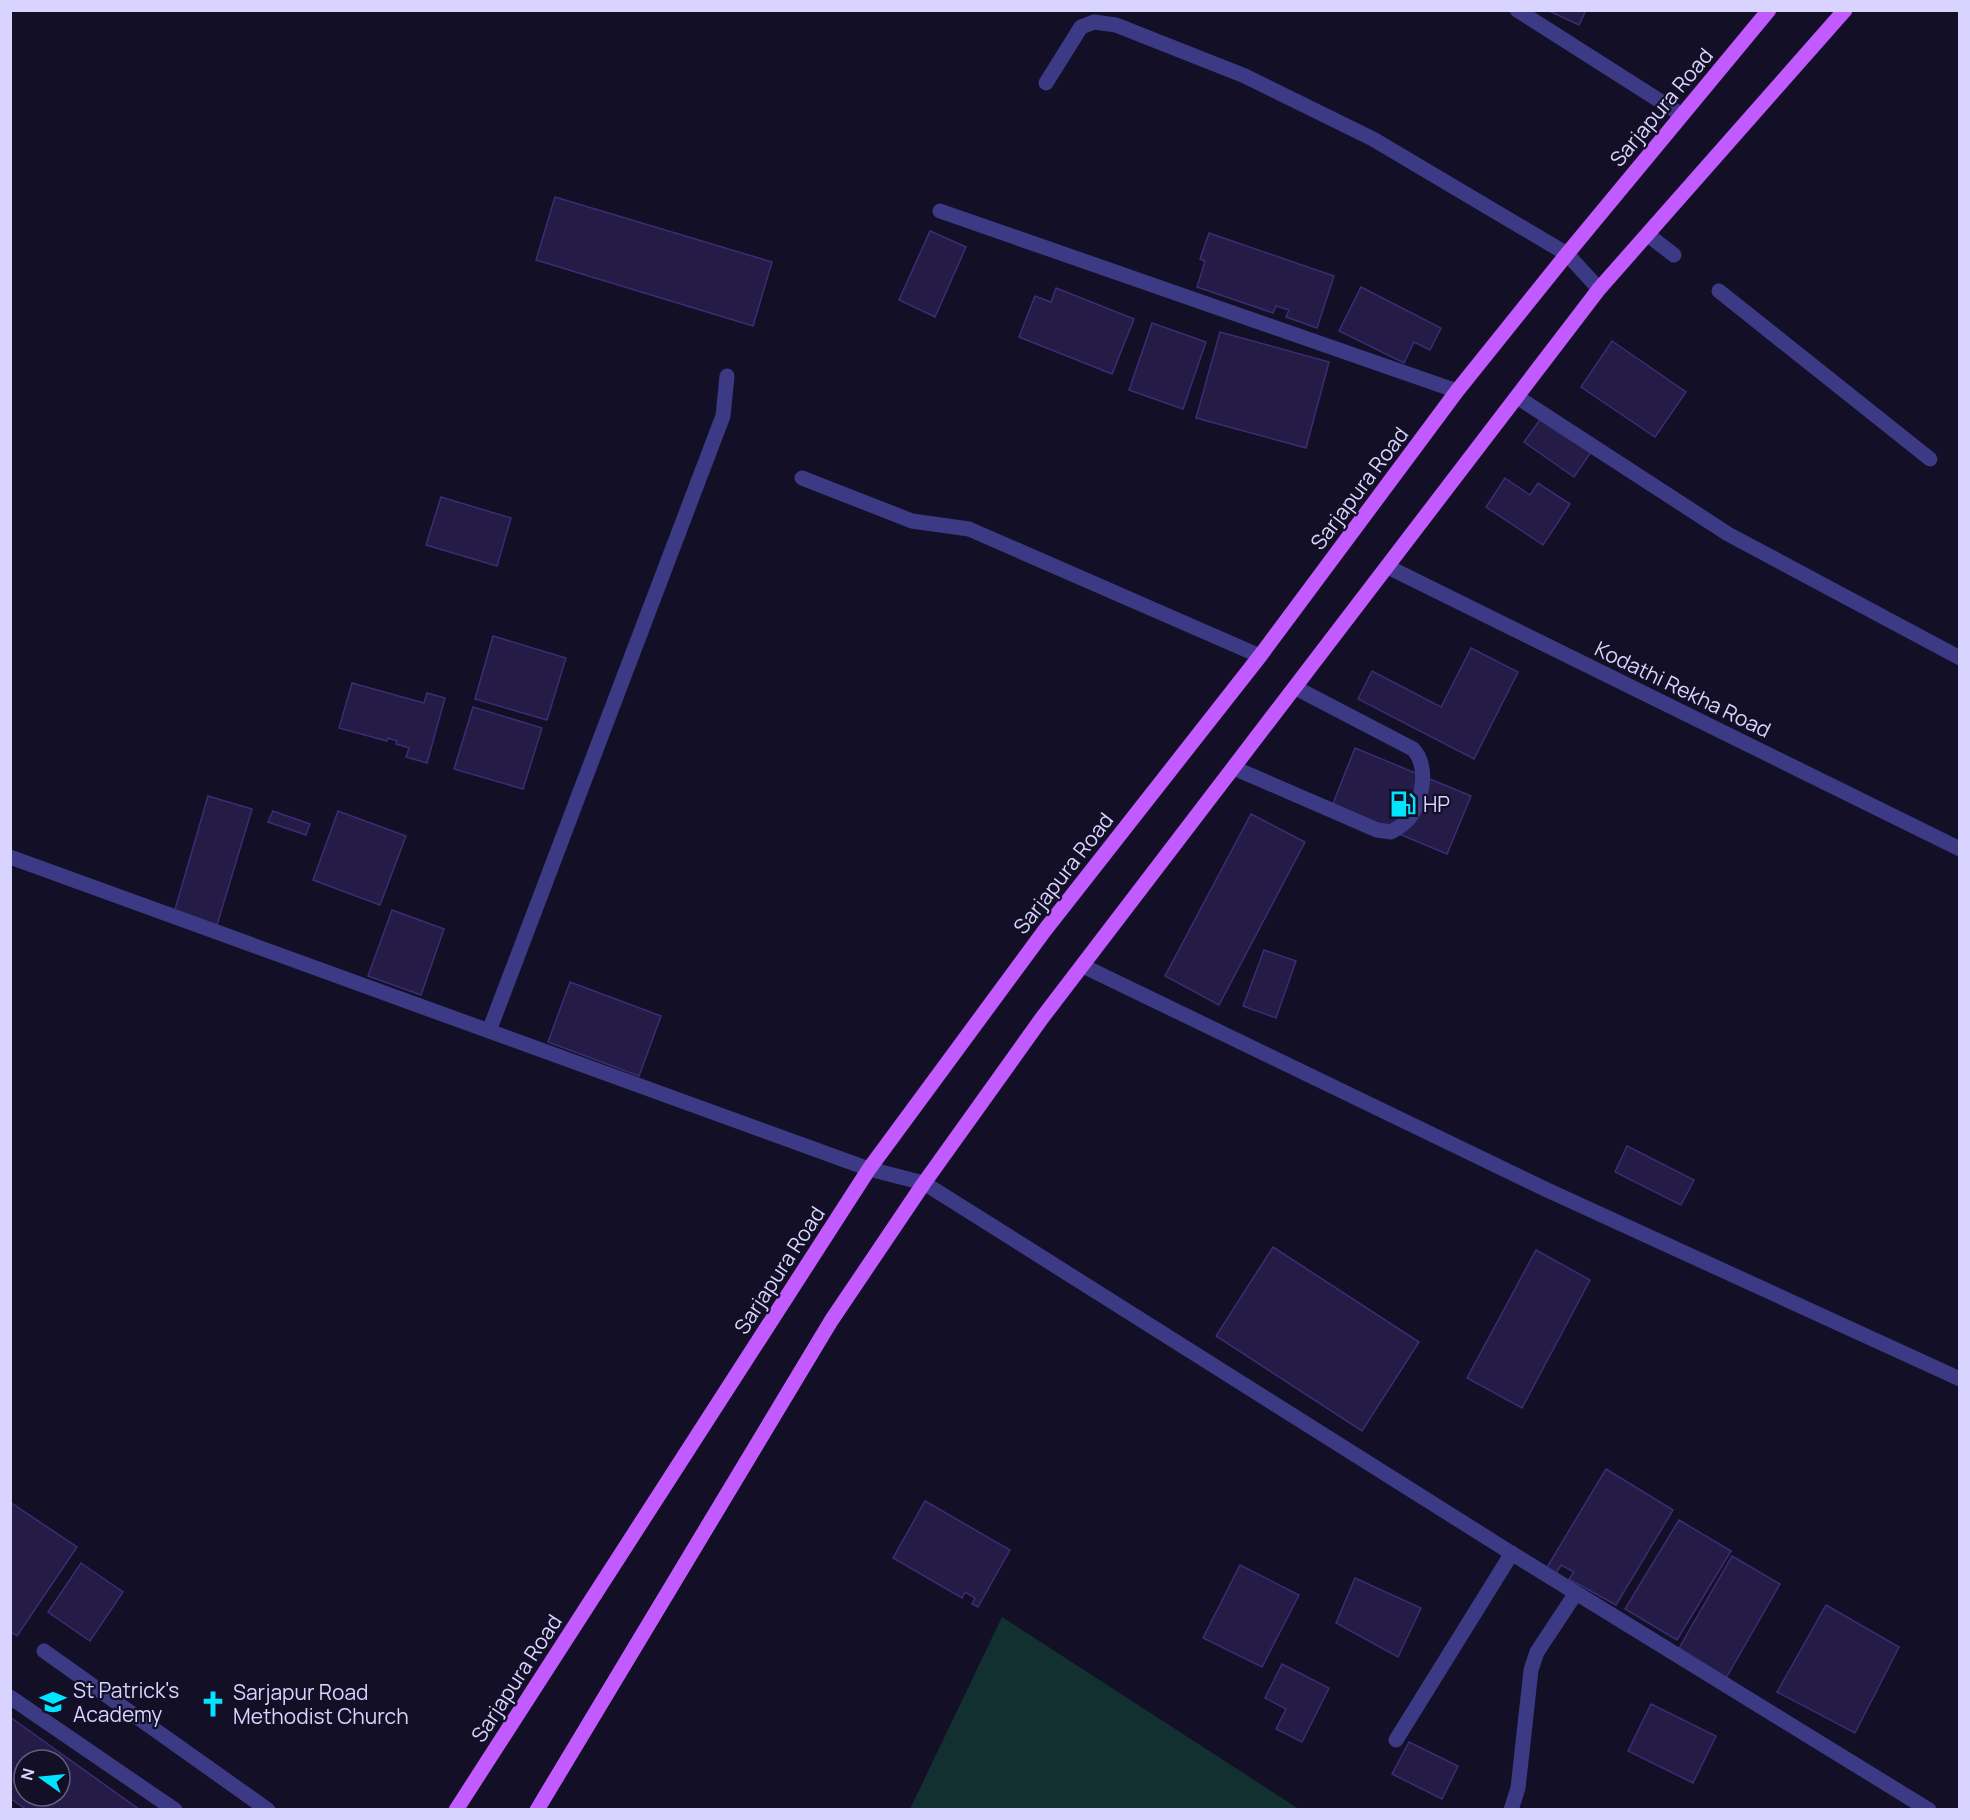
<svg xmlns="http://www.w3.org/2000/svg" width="1970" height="1820" viewBox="0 0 1970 1820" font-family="Manrope,sans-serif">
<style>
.green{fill:#12302f}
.building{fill:#241b47;stroke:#3b2d73;stroke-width:1.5;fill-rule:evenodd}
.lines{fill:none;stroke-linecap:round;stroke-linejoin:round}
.lane{stroke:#3d3a85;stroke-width:15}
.street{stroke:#3d3a85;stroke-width:15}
.primary{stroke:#c25bff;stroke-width:15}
.labels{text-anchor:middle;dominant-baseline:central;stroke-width:4.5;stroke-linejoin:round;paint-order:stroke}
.street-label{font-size:21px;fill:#d9d4ff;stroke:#130f26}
.poi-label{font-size:21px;fill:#d9d4ff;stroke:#130f26;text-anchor:start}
</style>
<rect width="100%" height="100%" fill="#130f26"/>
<path class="green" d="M1002,1617L1299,1809H910Z"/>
<g class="building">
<path d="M1547,10H1586L1579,25Z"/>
<path d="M555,197L772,262L753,326L536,260Z"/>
<path d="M930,231L966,247L935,317L899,300Z"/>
<path d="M1209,233L1334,276L1317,328L1286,317L1289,310L1276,306L1273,313L1197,287L1205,261L1200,259Z"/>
<path d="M1361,287L1441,328L1430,350L1414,342L1404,363L1339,331Z"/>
<path d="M1056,288L1134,319L1112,374L1019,337L1035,296L1051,302Z"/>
<path d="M1152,323L1206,342L1183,409L1129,390Z"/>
<path d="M1220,332L1329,362L1306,448L1196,418Z"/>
<path d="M1612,341L1686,392L1655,437L1581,387Z"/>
<path d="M1542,417L1591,452L1574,477L1524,442Z"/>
<path d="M1505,478L1530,495L1538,483L1570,504L1543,545L1486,507Z"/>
<path d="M441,497L511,518L497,566L426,545Z"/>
<path d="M493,636L566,658L547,720L475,699Z"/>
<path d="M1471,648L1518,672L1474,759L1358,699L1372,671L1441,707Z"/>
<path d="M352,683L424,703L427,693L445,698L427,763L406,757L409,748L396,744L397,741L388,738L387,741L339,728Z"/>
<path d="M473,707L542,728L523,789L454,769Z"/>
<path d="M1355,748L1471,796L1447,854L1332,806Z"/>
<path d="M208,796L252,809L217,925L174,913Z"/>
<path d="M273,811L310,824L306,835L268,822Z"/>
<path d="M338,811L406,836L380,905L313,880Z"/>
<path d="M1251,814L1305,842L1219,1005L1165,976Z"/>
<path d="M392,910L444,929L421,995L368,976Z"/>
<path d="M1264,950L1296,961L1276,1018L1243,1006Z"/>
<path d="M570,982L661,1016L639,1076L548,1042Z"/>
<path d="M1627,1146L1694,1180L1681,1205L1615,1172Z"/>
<path d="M1273,1247L1419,1342L1362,1431L1216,1336Z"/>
<path d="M1536,1250L1590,1280L1522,1408L1467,1378Z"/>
<path d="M1606,1469L1673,1510L1616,1605L1569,1579L1574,1572L1561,1565L1555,1575L1546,1569Z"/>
<path d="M925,1501L1010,1550L978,1607L972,1604L975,1598L965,1592L962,1598L893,1558Z"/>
<path d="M10,1502L77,1547L17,1636L10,1631Z"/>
<path d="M1679,1520L1731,1551L1677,1640L1625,1609Z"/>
<path d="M1732,1556L1780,1584L1726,1678L1678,1650Z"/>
<path d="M81,1563L123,1592L90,1641L48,1612Z"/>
<path d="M1240,1565L1299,1595L1262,1667L1203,1638Z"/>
<path d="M1355,1578L1421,1608L1398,1657L1336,1623Z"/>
<path d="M1826,1605L1899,1647L1855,1733L1777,1692Z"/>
<path d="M1282,1664L1329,1688L1302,1742L1276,1729L1286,1709L1265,1698Z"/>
<path d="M1651,1704L1716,1736L1693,1783L1628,1751Z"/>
<path d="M10,1717L140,1810H27L10,1798ZM24,1760H60V1796H24Z"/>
<path d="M1409,1742L1458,1766L1442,1799L1392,1774Z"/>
</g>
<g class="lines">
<g class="lane">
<path d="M1517,10L1682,115"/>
<path d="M1046,83L1081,27L1094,22L1116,25L1245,76L1373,139L1567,254L1599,289"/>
<path d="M1648,235L1674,255"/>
<path d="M1719,291L1930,459"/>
<path d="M802,478L912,521L969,529L1260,656"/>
<path d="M1234,768L1377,830L1391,832C1398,828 1406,823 1410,817C1423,799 1429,766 1413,749L1296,688"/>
<path d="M10,857L869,1169"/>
<path d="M489,1031L723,416L727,376"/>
<path d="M44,1651L268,1810"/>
<path d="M10,1697L175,1810"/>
</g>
<g class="street">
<path d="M940,211L1457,391"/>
<path d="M1517,397L1728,534L1960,658"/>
<path d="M1388,567L1960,849"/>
<path d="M1083,966L1545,1189L1960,1379"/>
<path d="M869,1169L924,1183L1508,1551L1929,1810"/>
<path d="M1396,1740L1512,1553"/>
<path d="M1511,1810L1518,1788L1531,1670L1537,1652L1576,1593"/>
</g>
<g class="primary">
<path d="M456,1810L869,1169L1045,930L1260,656L1457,391L1567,254L1769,10"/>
<path d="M537,1810L831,1321L924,1183L1042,1018L1599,289L1845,10"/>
</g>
</g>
<defs>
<g id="fuel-bare" transform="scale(2.07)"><path d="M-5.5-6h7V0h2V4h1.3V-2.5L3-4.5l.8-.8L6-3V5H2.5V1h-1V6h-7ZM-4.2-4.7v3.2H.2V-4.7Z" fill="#00e5ff" stroke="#130f26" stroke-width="2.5" paint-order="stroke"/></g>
<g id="school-bare" transform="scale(2.07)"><path d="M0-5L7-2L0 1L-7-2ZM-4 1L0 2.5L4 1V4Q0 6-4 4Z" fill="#00e5ff" stroke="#130f26" stroke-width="2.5" paint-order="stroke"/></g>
<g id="church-bare" transform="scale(2.07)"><path d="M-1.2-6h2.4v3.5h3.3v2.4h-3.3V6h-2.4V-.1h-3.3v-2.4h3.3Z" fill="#00e5ff" stroke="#130f26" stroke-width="2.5" paint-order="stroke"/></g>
</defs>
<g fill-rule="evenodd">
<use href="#fuel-bare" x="1403" y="804"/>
<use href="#school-bare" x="53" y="1702"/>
<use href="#church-bare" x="213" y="1704"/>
</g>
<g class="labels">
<g class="street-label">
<text transform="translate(1661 107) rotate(-50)">Sarjapura Road</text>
<text transform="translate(1359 488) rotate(-53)">Sarjapura Road</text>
<text transform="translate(1683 689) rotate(26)">Kodathi Rekha Road</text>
<text transform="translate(1063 873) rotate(-52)">Sarjapura Road</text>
<text transform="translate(779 1270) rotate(-57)">Sarjapura Road</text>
<text transform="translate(516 1678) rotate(-57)">Sarjapura Road</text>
</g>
<g class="poi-label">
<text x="1423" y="804">HP</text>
<text x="73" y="1690">St Patrick's<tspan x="73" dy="24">Academy</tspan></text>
<text x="233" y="1692">Sarjapur Road<tspan x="233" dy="24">Methodist Church</tspan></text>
</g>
</g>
<rect width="1970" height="1820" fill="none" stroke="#d9d4ff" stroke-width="24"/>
<g transform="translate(42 1778) rotate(285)"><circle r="28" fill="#130f26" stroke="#625e7d" stroke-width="1.5"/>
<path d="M0-4.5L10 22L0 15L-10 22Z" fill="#00e5ff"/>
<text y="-9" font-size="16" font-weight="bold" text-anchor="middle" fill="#d9d4ff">N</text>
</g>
</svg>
